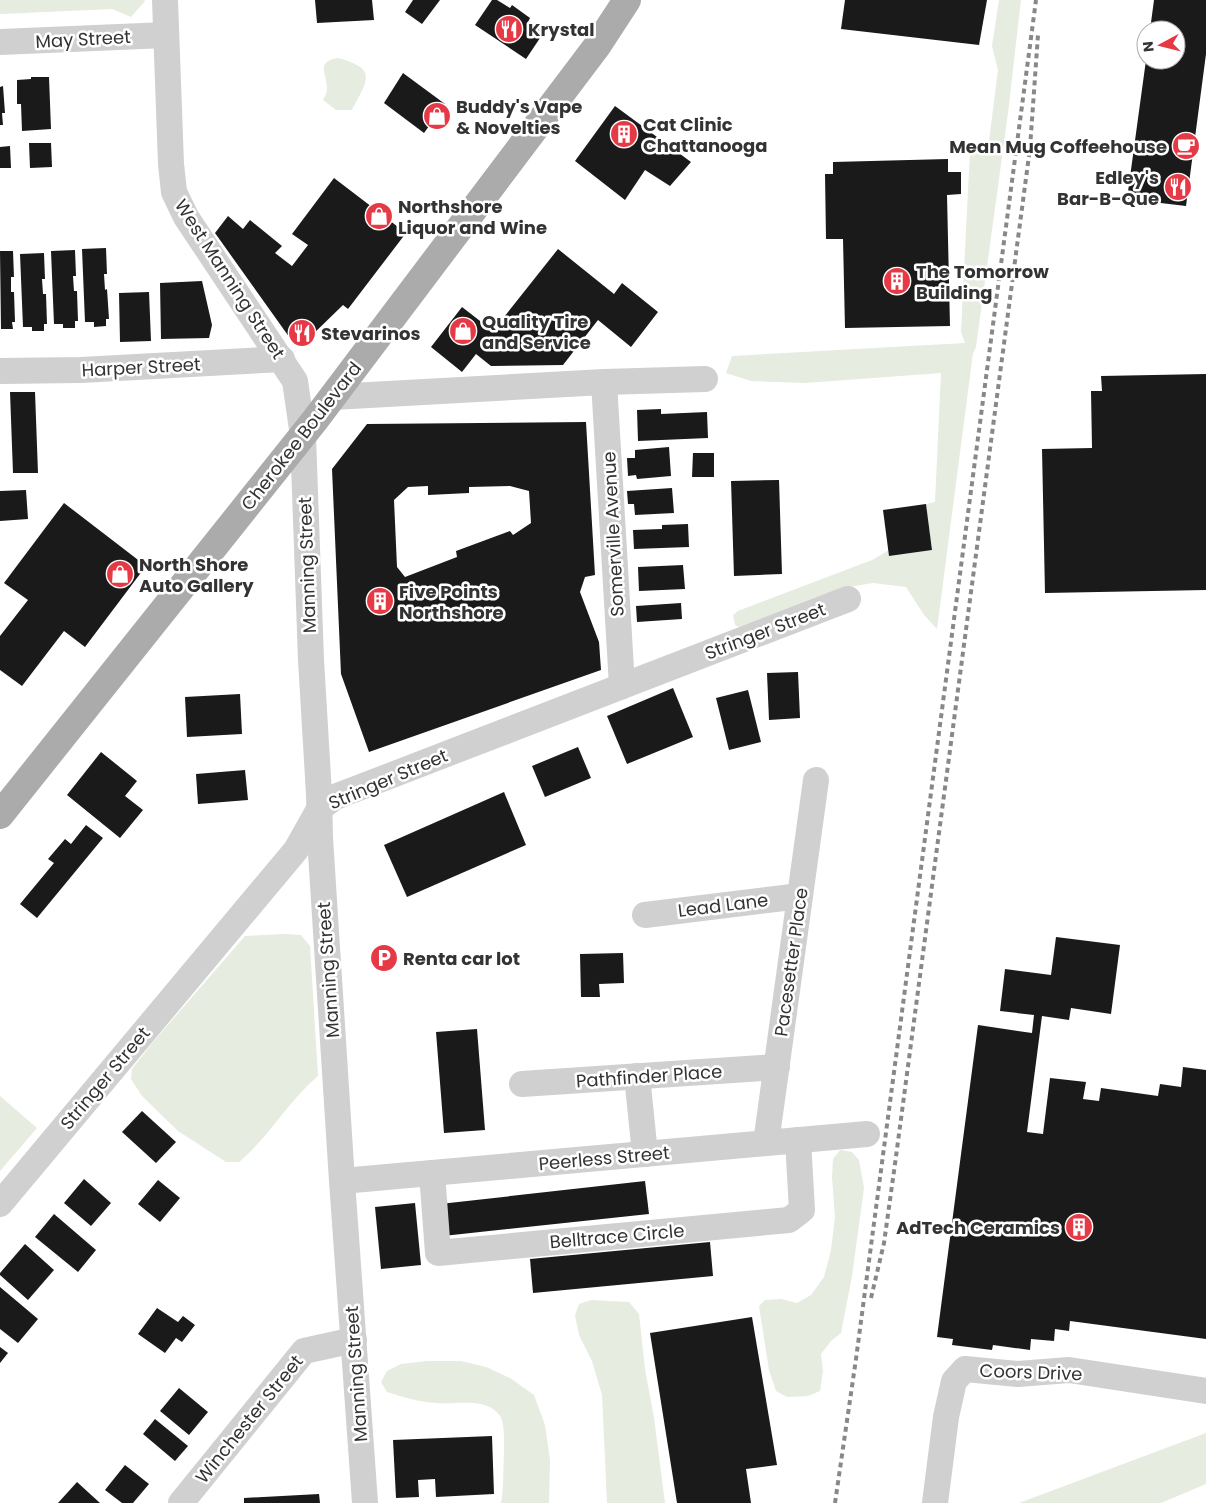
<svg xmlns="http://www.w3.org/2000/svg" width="1206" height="1503" viewBox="0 0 1206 1503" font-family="Poppins,sans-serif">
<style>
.green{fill:#e6ecdf}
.building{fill:#1a1a1a;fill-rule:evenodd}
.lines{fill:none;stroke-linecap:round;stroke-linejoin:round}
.minor{stroke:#d0d0d0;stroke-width:26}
.major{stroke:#ababab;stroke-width:28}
.rail{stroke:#888;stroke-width:4;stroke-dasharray:5 4;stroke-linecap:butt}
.labels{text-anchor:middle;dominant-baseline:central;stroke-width:5;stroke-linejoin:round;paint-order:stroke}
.poi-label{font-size:18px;font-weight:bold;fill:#333;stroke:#fff;text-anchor:start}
.street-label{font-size:18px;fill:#333;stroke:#fff}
</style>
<rect width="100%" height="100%" fill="#fff"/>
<g class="green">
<path d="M0,0H144L145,1L131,17L112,9L0,14Z"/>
<path d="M999,0H1021L1008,113L976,347L973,353L937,629L924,615L906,587L873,583L843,588L747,625L739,627L735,625L733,615L738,611L872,560L889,550L890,556L932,550L926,504L935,502L941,373L805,383L751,381L726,373L732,356L965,343L961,332L970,150L988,149L998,70L992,46Z"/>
<path d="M338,58C379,69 367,81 352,110H336L323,100C325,96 327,93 327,88C327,73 315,62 338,58Z"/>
<path d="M286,934L301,935L310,946L318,1076C288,1101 269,1137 239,1162H226L178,1131L142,1096L131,1079L132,1069L153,1042L245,936Z"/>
<path d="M0,1096L37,1128L0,1171Z"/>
<path d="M840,1150L852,1152L859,1160L864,1188L852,1276L841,1333L831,1341L821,1354L823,1371L820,1391L808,1396L787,1397L776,1391L769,1370L759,1306L765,1300L781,1299L797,1303L811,1295L824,1277L831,1250L835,1217L832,1177L833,1159Z"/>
<path d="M591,1300L629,1302L639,1314L645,1369L654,1418L665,1503H607L602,1395L592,1361L579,1335L575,1315L579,1304Z"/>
<path d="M427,1361H461L486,1367L510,1378L534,1395L545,1425L550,1460L549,1503H501C504,1487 503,1470 504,1453C504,1444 505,1423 500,1416C487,1396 456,1405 436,1403C419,1402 403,1397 387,1392L381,1382L387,1371L401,1364Z"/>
<path d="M1206,1433V1484L1161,1503H1019Z"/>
</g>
<g class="building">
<path d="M315,0H372L374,20L317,23Z"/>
<path d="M413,0H440L422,24L405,12Z"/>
<path d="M492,0H497L510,8L512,5L530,18L528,22L544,32L526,59L475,25Z"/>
<path d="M845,0H987L979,45L841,29Z"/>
<path d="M1154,0H1206V54L1186,206L1127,199L1146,60H1176V30H1150Z"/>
<path d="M403,73L445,104L424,133L384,103Z"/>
<path d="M31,77H49L51,129L22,131L21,104H17V80L31,79Z"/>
<path d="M3,86L5,113H2L3,125H0V87Z"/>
<path d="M615,106L691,162L670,186L645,170L625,200L575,161Z"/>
<path d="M29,143H51L52,167L30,168Z"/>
<path d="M10,146L11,168H0V147Z"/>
<path d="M948,159V172H961V194L947,195L950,326L845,328L843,239H826L825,174H833V162Z"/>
<path d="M334,178L406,233L348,309L343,305L308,339L292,341L215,233L228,216L243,229L250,220L282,246L275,253L292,266L308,245L292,234Z"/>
<path d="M106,248L107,274H104L105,290L107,289L109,319H106V326L94,327V322H85L82,249Z"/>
<path d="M558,249L614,294L622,283L658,312L631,347L598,320L563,365L491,366L476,354L462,372L431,347L462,307L493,331Z"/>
<path d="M75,250L76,276H73L74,291H77L78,321H75V328H63V324H54L51,251Z"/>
<path d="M0,251H13L14,277H11V292H14L15,322H12L13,329H1Z"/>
<path d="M44,253L45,279H42L43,294H46L47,324H44V331H32V327H23L20,254Z"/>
<path d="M202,281L212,325L209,338L161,339L160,283Z"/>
<path d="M149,292L151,341L120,342L119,293Z"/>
<path d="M1206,374V590L1045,593L1042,449L1092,448L1091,391H1102L1101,376Z"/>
<path d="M10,392H35L38,473H13Z"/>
<path d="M661,409V414L707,412L708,438L638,441L637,410Z"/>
<path d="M586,422L595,575L585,577L580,592L599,642L601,670L369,752L341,674L332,469L367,424ZM428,486V495L469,493V487L510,486L529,491L531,523L513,535L510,531L456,551L457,557L405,577L397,567L394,500L408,487Z"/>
<path d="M669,447L671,476L637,479L636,475L628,476L627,458H635V450Z"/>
<path d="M693,453H714V477H692Z"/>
<path d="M779,480L782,574L734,576L731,481Z"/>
<path d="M672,488L674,513L635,515L634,504H628L627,491Z"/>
<path d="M26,490L28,519L0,521V491Z"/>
<path d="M64,503L146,566L85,647L64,631L22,686L0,670V636L28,600L4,583Z"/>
<path d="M926,504L932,550L889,556L883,510Z"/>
<path d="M688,524L689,547L634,549L633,530L662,529V525Z"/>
<path d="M683,565L685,589L639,591L638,567Z"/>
<path d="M681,603L682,619L637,622L636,606Z"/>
<path d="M798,672L800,718L769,720L767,673Z"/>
<path d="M673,688L693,737L627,764L607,716Z"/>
<path d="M748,690L761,742L729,750L716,698Z"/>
<path d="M240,694L242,734L187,737L185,697Z"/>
<path d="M578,747L591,778L545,797L532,766Z"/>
<path d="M101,752L137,781L125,796L143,810L120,838L67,795Z"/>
<path d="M245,770L248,800L198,804L196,774Z"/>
<path d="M504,792L526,845L407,897L384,845Z"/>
<path d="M86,825L103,838L37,918L20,904L54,863L48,859L65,839L71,844Z"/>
<path d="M1056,937L1120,945L1111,1014L1071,1008L1069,1020L1042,1016L1027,1132L1043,1134L1050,1078L1086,1082L1083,1099L1099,1101L1101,1088L1158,1096L1160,1084L1181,1087L1183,1067L1206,1070V1339L1070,1321L1069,1331L1055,1329L1054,1341L1031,1339L1030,1350L993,1345L992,1350L952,1345L953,1339L937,1337L978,1025L1032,1033L1034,1015L1000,1011L1005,969L1051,975Z"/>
<path d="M623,953L624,983L599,984L600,997H581L580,954Z"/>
<path d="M477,1029L485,1130L444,1133L436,1032Z"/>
<path d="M142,1111L176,1142L156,1163L122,1132Z"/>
<path d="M84,1179L111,1203L91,1226L64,1203Z"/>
<path d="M158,1180L180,1198L160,1222L138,1204Z"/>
<path d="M645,1181L649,1214L443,1236L440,1204Z"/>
<path d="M415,1203L421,1265L381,1269L375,1207Z"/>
<path d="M54,1214L96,1250L78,1272L35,1237Z"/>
<path d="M710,1242L713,1276L533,1293L530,1259Z"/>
<path d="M25,1244L54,1270L28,1300L0,1275V1273Z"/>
<path d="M0,1287L38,1319L18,1343L0,1329Z"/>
<path d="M157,1308L178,1322L183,1316L195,1325L182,1342L176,1338L165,1353L138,1334Z"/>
<path d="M752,1317L777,1465L746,1469L751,1503H677L650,1333Z"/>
<path d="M0,1347L8,1353L0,1363Z"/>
<path d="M179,1388L208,1412L189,1435L160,1411Z"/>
<path d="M155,1419L188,1446L175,1461L143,1434Z"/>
<path d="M492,1436L494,1494L436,1497L435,1479L418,1480L419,1497L396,1498L393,1440Z"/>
<path d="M125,1465L149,1484L133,1503H122L105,1490Z"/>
<path d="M77,1482L100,1503H58Z"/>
<path d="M319,1494L320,1503H244V1498Z"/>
</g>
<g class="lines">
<g class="minor">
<path d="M165,0L171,164L174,192L186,217L295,381L303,436L311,660L319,794L320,838L342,1181L365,1503"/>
<path d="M0,42L166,35"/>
<path d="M0,371L81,370L282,359"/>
<path d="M604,382L622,686"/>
<path d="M333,397L604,382L705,379"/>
<path d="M645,915L800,896"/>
<path d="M637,1076L645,1154"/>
<path d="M522,1084L777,1067"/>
<path d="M766,1143L816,780"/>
<path d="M432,1173L438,1253L789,1220L802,1210L798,1140"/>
<path d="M342,1181L867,1134"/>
<path d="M0,1204L296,850L319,809L335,797L848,599"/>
<path d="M181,1503L304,1351L354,1340"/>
<path d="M935,1503L946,1417L954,1381L965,1369L1018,1374L1069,1370L1206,1391"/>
</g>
<path class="major" d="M0,815L315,420L597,46L627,0"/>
<g class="rail">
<path d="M871,1298L884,1243L895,1164L1030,148L1038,35"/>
<path d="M835,1503L856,1359L1036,0"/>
</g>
</g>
<defs>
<g id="restaurant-disc" transform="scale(1.4375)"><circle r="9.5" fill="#e63946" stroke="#fff"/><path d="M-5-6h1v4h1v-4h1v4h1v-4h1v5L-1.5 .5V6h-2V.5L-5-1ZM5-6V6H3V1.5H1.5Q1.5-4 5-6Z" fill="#fff"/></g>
<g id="shop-disc" transform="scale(1.4375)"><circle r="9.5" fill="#e63946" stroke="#fff"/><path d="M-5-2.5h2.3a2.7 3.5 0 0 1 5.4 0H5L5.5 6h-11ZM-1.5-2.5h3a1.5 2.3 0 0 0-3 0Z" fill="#fff"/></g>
<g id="building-disc" transform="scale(1.4375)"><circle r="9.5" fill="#e63946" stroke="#fff"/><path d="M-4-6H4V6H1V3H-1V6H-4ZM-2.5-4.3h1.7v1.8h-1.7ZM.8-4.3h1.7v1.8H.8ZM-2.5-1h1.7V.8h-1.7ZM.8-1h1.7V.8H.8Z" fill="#fff"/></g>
<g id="cafe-disc" transform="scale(1.4375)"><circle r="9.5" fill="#e63946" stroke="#fff"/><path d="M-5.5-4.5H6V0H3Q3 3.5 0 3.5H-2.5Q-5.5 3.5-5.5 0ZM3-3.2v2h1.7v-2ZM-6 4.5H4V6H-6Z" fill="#fff"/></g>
<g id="parking-disc" transform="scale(1.4375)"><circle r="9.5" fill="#e63946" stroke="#fff"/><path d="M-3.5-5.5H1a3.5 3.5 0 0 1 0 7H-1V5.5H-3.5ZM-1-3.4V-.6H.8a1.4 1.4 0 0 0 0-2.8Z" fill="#fff"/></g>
</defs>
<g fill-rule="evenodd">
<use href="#restaurant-disc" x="509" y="29"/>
<use href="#shop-disc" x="437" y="116"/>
<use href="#building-disc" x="624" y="134"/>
<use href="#cafe-disc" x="1186" y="146"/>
<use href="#restaurant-disc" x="1178" y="187"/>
<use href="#shop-disc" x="379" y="216"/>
<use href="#building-disc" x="897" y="281"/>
<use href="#shop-disc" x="463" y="331"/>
<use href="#restaurant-disc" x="302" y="333"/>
<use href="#shop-disc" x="120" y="574"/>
<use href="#building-disc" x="380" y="601"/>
<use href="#parking-disc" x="384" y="958"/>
<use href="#building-disc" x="1079" y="1227"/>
</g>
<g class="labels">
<g class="poi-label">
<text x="528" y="29">Krystal</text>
<text x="456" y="106">Buddy's Vape<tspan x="456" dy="21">&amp; Novelties</tspan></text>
<text x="643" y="124">Cat Clinic<tspan x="643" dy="21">Chattanooga</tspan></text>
<text x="1167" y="146" text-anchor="end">Mean Mug Coffeehouse</text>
<text x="1159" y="177" text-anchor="end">Edley's<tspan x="1159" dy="21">Bar-B-Que</tspan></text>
<text x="398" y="206">Northshore<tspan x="398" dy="21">Liquor and Wine</tspan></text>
<text x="916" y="271">The Tomorrow<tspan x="916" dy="21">Building</tspan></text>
<text x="482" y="321">Quality Tire<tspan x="482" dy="21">and Service</tspan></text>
<text x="321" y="333">Stevarinos</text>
<text x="139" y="564">North Shore<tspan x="139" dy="21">Auto Gallery</tspan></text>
<text x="399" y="591">Five Points<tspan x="399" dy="21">Northshore</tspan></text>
<text x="403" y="958">Renta car lot</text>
<text x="1060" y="1227" text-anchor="end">AdTech Ceramics</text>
</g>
<g class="street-label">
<text transform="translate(83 39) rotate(-3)">May Street</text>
<text transform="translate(230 279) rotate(57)">West Manning Street</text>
<text transform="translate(141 367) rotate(-3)">Harper Street</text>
<text transform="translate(301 436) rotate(-52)">Cherokee Boulevard</text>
<text transform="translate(613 534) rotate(-93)">Somerville Avenue</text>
<text transform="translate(307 565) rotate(-92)">Manning Street</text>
<text transform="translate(765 631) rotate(-21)">Stringer Street</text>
<text transform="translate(388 779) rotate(-23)">Stringer Street</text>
<text transform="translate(723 905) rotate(-7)">Lead Lane</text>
<text transform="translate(791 962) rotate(-82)">Pacesetter Place</text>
<text transform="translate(328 970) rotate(-94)">Manning Street</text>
<text transform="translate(649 1076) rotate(-4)">Pathfinder Place</text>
<text transform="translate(105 1078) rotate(-50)">Stringer Street</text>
<text transform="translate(604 1158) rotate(-5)">Peerless Street</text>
<text transform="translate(617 1236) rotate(-5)">Belltrace Circle</text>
<text transform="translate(1031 1372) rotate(2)">Coors Drive</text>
<text transform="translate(356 1374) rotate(-94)">Manning Street</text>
<text transform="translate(249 1419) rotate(-51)">Winchester Street</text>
</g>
</g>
<g transform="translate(1161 45) rotate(263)"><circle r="24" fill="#ffffff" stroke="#adadad"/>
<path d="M0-4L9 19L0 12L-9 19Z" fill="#e63946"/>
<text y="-8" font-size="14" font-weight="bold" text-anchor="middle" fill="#333333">N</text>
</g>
</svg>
